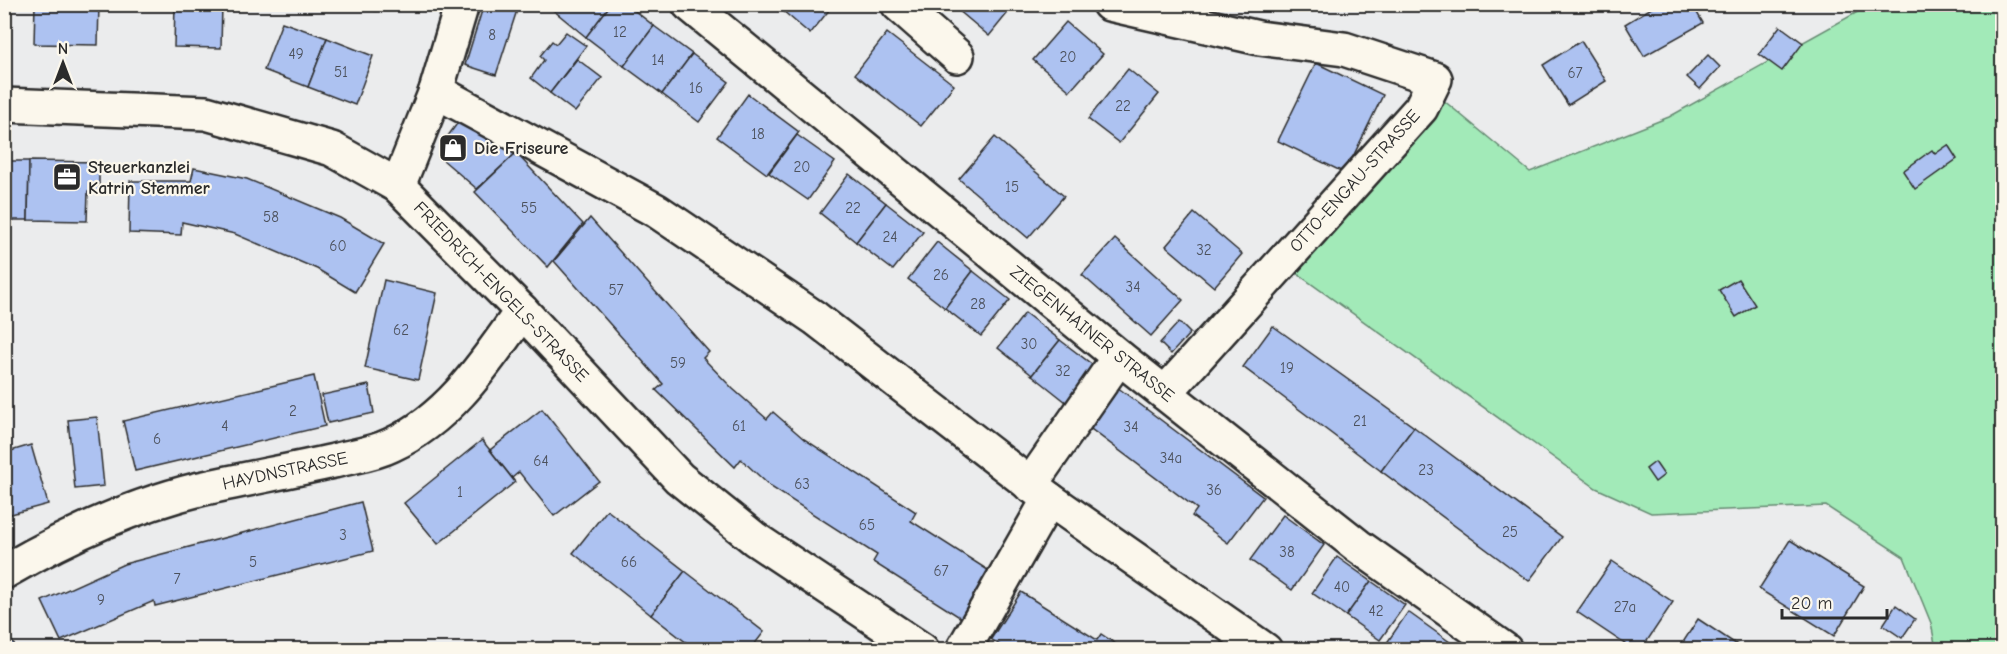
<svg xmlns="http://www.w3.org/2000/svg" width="2007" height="654" viewBox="0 0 2007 654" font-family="'Comic Neue',sans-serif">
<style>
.green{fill:#a2eab8;stroke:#668a72;stroke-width:1.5}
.building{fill:#adc2f1;stroke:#2b2b2b;stroke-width:1.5}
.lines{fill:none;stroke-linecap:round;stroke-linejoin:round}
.minor-casing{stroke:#2b2b2b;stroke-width:38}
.minor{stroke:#fbf7ec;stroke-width:33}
.labels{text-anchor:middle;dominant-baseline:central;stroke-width:4.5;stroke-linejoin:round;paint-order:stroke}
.number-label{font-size:15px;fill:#4c515c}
.poi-label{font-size:18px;font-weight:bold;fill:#2b2b2b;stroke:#fbf7ec;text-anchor:start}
.street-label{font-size:18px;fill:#2b2b2b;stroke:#fbf7ec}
</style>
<rect width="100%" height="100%" fill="#ebeced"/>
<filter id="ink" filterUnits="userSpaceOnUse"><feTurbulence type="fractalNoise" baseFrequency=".0167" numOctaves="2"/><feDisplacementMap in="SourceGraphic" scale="12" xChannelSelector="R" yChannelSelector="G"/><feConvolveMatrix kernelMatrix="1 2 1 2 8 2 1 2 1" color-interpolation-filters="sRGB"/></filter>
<g filter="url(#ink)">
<path class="green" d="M1870,5H2002V649H1936L1931,623L1904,557L1826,506L1651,513L1596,488L1295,272L1443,100L1530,172L1669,117Z"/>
<g class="building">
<path d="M35,4H99L98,45L34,44Z"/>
<path d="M175,4H222L221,48L174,47Z"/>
<path d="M354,4H378L376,11Z"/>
<path d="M484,4H519L496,75L465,65Z"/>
<path d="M555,4H611L586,37L553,10Z"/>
<path d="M611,4H626L654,26L624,66L586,37Z"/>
<path d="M775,4H834L810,34Z"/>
<path d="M951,4H1015L989,36Z"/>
<path d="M1455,4H1489L1488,11Z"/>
<path d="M1658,4H1692L1703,23L1644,56L1625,24Z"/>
<path d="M282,22L327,38L308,87L264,70Z"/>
<path d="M1066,22L1103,54L1070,91L1033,60Z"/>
<path d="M654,26L692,54L662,94L624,66Z"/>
<path d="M1780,26L1803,43L1782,71L1759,54Z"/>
<path d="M566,32L586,46L550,93L531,78L544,60L540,56L552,41L556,44Z"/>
<path d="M887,33L954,85L921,126L855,74Z"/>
<path d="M327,38L373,56L355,105L308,87Z"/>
<path d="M1581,41L1606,81L1568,105L1543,65Z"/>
<path d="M692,54L729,82L699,122L662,94Z"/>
<path d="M1708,55L1720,67L1700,89L1687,77Z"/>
<path d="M577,59L602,78L575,112L550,93Z"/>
<path d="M1316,63L1383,95L1345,173L1278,141Z"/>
<path d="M1128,69L1159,94L1119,143L1088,119Z"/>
<path d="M748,94L799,132L767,174L717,137Z"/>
<path d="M459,121L516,153L477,189L443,160L442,144Z"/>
<path d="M797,135L835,162L808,200L769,173Z"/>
<path d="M995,137L1064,196L1028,238L959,179Z"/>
<path d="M1948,145L1957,159L1915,189L1903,171L1932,150L1935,154Z"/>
<path d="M516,153L583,224L548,267L475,192Z"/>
<path d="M4,161H29L28,220H4Z"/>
<path d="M29,161L99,162V192L88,191L87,221L28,220Z"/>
<path d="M194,168L247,179L340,218L384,244L355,292L317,269L235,234L182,222L181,235L129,233L130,181H191Z"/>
<path d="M849,174L886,203L856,242L820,213Z"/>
<path d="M886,203L923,232L893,270L856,242Z"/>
<path d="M1194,213L1242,254L1214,287L1166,246Z"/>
<path d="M590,218L709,352L703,358L733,389L767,419L773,412L804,439L916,512L911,521L991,572L961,618L873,562L877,555L771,487L741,459L735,467L656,390L663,384L554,261Z"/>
<path d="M1115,239L1183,300L1151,336L1082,275Z"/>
<path d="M937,242L973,271L945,308L908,279Z"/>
<path d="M973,271L1010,300L981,336L945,308Z"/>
<path d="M1738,279L1755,305L1736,317L1719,290Z"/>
<path d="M384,280L437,293L418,380L365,368Z"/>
<path d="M1025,313L1060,340L1032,375L998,348Z"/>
<path d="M1179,322L1190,333L1171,354L1160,343Z"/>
<path d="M1273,326L1414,427L1381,471L1243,367Z"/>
<path d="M1060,340L1094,366L1066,402L1032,375Z"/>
<path d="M314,376L325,426L135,471L123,421Z"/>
<path d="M1113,384L1263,497L1228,543L1192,516L1197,509L1083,423Z"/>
<path d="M369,385L374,413L328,423L322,395Z"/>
<path d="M542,409L599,481L554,516L519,472L512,478L490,450Z"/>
<path d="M97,417L104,486L75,489L68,420Z"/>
<path d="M1414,427L1562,537L1529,581L1381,471Z"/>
<path d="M482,440L515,482L438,544L404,503Z"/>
<path d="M31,445L48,504L4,516V453Z"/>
<path d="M1655,462L1664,475L1655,482L1646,469Z"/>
<path d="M361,502L373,551L155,606L154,601L61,641L42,601L124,564Z"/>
<path d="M607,510L685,571L651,615L573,553Z"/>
<path d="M1283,515L1324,545L1292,590L1250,560Z"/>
<path d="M1790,540L1864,586L1834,636L1759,589Z"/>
<path d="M1337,557L1371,581L1346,616L1312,593Z"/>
<path d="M1612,561L1673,602L1641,650H1634L1577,612Z"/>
<path d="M685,571L764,632L750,650H696L651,615Z"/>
<path d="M1371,581L1405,605L1380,640L1346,616Z"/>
<path d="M1021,592L1097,640L1101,634L1125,650H1007L991,639Z"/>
<path d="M1896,605L1915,619L1902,638L1883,625Z"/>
<path d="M1408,612L1461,650H1394L1386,644Z"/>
<path d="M1698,619L1745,650H1678Z"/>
<path d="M12,641L17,650H4V646Z"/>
</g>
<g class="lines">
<g class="minor-casing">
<g id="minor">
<path d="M689,4L1119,357L1358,546L1505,650"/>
<path d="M898,4L957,56"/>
<path d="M1109,4L1259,38L1344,49L1435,79L1421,108L1165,393"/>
<path d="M436,91L657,211L731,261L815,318L1049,499L1265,650"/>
<path d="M4,105L206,113L332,149L398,186L522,311L679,478L755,539L922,650"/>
<path d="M398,186L436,91L462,4"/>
<path d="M1030,485L1119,357"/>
<path d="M4,572C66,536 130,506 200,489C245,479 289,471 334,461C352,456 373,454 391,445C450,418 486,362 522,311"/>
<path d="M963,650L1049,499"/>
</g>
</g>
<use href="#minor" class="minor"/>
</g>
</g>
<defs>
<g id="shop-square" transform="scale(1.5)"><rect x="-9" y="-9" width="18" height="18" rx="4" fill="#2b2b2b" stroke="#fbf7ec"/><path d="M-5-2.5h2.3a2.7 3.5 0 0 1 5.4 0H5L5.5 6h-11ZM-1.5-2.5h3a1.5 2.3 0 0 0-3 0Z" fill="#fff"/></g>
<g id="office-square" transform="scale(1.5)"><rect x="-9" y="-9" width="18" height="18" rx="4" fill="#2b2b2b" stroke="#fbf7ec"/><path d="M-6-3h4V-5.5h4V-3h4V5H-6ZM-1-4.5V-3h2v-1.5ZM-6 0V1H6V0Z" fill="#fff"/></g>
</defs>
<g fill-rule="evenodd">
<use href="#shop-square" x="453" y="148"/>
<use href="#office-square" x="67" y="177"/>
</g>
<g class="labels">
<g class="number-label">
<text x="620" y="32">12</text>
<text x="492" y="35">8</text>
<text x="296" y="54">49</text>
<text x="1068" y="57">20</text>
<text x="658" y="60">14</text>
<text x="341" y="72">51</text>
<text x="1575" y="73">67</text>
<text x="696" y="88">16</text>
<text x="1123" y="106">22</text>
<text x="758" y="134">18</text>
<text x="802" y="167">20</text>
<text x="1012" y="187">15</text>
<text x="529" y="208">55</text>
<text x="853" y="208">22</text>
<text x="271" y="217">58</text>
<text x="890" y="237">24</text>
<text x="338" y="246">60</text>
<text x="1204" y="250">32</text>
<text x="941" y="275">26</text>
<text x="1133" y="287">34</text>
<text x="616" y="290">57</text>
<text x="978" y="304">28</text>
<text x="401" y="330">62</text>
<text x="1029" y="344">30</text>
<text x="678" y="363">59</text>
<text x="1287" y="368">19</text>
<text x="1063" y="371">32</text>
<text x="293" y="411">2</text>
<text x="1360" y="421">21</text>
<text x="225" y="426">4</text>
<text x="739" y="426">61</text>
<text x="1131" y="427">34</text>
<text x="157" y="439">6</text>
<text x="1171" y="458">34a</text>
<text x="541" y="461">64</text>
<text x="1426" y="470">23</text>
<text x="802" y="484">63</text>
<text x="1214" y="490">36</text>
<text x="460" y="492">1</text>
<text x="867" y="525">65</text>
<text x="1510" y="532">25</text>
<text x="343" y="535">3</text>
<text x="1287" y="552">38</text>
<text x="253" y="562">5</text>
<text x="629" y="562">66</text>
<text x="941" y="571">67</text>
<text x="177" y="579">7</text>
<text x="1342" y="587">40</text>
<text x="101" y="600">9</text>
<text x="1625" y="607">27a</text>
<text x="1376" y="611">42</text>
</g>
<g class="poi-label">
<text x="474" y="148">Die Friseure</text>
<text x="88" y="167">Steuerkanzlei<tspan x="88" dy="21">Katrin Stemmer</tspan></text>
</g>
<g class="street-label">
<text transform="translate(1355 181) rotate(-48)">OTTO-ENGAU-STRASSE</text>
<text transform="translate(501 292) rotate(46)">FRIEDRICH-ENGELS-STRASSE</text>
<text transform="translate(1092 334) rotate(39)">ZIEGENHAINER STRASSE</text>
<text transform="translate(285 471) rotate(-12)">HAYDNSTRASSE</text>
</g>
</g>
<rect width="2007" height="654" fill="none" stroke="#fbf7ec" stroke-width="24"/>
<rect x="12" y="12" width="1983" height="630" fill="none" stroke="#2b2b2b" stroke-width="2" filter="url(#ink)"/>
<g transform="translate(63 63)" stroke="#fbf7ec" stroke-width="4.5" paint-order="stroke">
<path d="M0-4.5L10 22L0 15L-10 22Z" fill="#2b2b2b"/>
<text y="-9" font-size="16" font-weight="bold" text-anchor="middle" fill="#2b2b2b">N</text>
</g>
<path d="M1782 609v9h105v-9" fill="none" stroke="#2b2b2b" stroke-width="3"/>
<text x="1791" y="609" font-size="18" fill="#2b2b2b" stroke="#fbf7ec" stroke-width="4.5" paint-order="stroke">20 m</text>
</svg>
